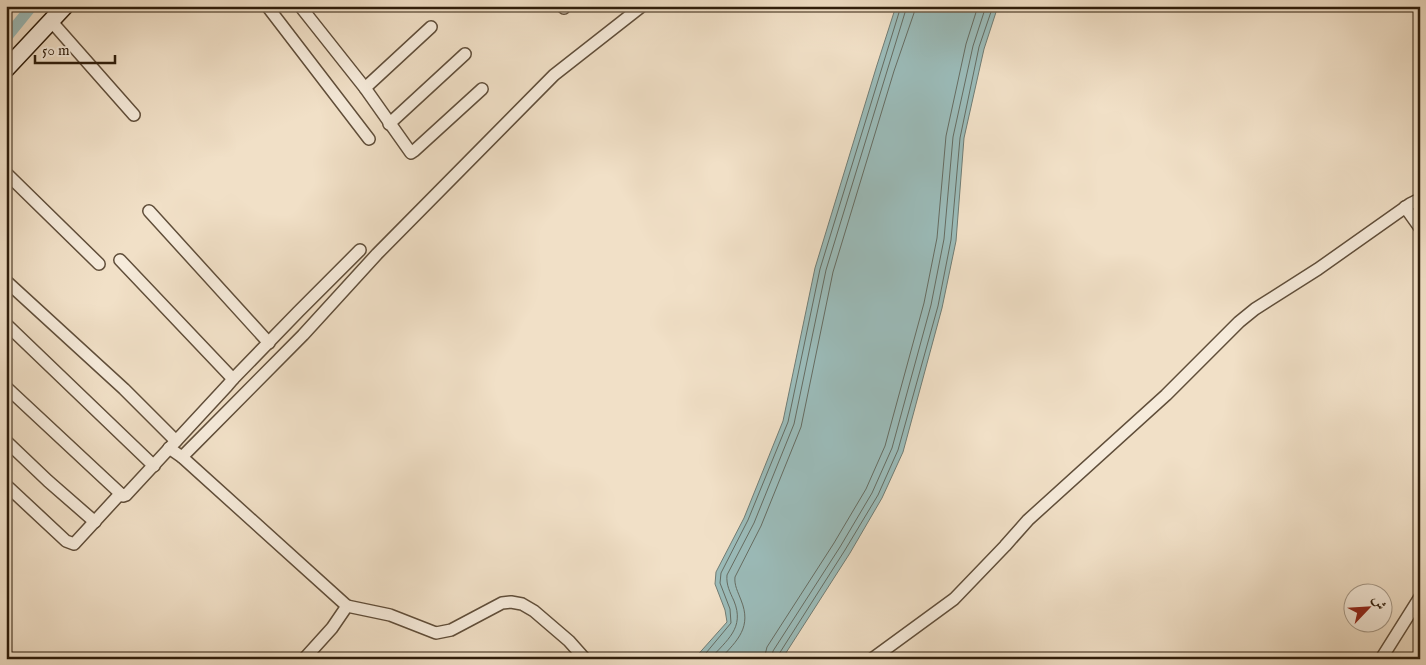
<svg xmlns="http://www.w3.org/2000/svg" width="1426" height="665" viewBox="0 0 1426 665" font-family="'IM FELL English',Amiri,serif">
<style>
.water{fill:#9bbcba;stroke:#707c74}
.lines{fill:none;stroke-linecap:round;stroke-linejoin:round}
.shore{stroke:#656c62;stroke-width:1}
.canal{stroke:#9bbcba;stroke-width:11}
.street-casing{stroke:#604e3a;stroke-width:14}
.secondary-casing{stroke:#2f1d0b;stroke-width:19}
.street{stroke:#f6ebdb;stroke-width:11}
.secondary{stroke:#f6ebdb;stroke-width:16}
</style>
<rect width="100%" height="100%" fill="#f1e0c7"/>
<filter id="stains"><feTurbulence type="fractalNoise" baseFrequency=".004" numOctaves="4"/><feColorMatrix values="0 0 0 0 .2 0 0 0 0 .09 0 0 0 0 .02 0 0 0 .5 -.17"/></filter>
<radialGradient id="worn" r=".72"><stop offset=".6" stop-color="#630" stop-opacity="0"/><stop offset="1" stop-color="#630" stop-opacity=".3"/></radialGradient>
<path class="water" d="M896,6H998L984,49L964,138L956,241L942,308L903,452L882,498L850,553L782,659H694L727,622L725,610L715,584L716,572L744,518L783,421L815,268L877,65Z"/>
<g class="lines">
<g class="shore">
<path d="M701,659L731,623L730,609L720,583L721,573L748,520L788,422L820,269L901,6"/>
<path d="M710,659C727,640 745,628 734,601C730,592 726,585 727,575L754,523L794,424L826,270L907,6"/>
<path d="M720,659C738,640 752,627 741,600C738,592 734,585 735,577L761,526L801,427L833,272L894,71L914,13L915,6"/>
<path d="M764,659L767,647L834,543L866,489L885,446L924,303L937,238L946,136L966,44L978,6"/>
<path d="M772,659L773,651L840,547L872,493L892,448L931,305L944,239L953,137L973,46L986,6"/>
<path d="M778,659L779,654L845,550L878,495L898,450L938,306L951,240L960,138L979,47L993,6"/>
</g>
<path class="canal" d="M6,38L32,6"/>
<g class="street-casing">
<g id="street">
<path d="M267,6L369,139"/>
<path d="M300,6L365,88L411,153L414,151L482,89"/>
<path d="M562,6L564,8"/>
<path d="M51,21L134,115"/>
<path d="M365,88L431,27"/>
<path d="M389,124L465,54"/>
<path d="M6,173L99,264"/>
<path d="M1405,207L1420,228"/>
<path d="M149,211L269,343"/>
<path d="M6,281L124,389L176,441"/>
<path d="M6,324L154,466"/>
<path d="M233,379L298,312L360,250"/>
<path d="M6,387L123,496L126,495L227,386L233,379L120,260"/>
<path d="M6,441L48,481L95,522"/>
<path d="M169,448L182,457L303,335L377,254L554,75L642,6"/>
<path d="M182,457L347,606L332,628L304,659"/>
<path d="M6,485L66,541L74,544L120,494"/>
<path d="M347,606L390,615L436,633L451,630L502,603L511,602L522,604L534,611L569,641L585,659"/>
<path d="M872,659L954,599L1005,546L1028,520L1166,395L1239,322L1255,309L1318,269L1410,204L1420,199"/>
<path d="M1381,659L1420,597"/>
</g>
</g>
<g class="secondary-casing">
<path id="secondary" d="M6,69L65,6"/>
</g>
<use href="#street" class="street"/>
<use href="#secondary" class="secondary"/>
</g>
<rect width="1426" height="665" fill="none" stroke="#f1e0c7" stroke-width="25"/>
<rect x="8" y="8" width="1411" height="650" fill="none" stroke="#2f1d0b" stroke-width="2.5"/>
<rect x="12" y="12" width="1401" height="640" fill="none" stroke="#2f1d0b"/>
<g transform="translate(1368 608) rotate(65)"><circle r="24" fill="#f6ebdb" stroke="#a69988"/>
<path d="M0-4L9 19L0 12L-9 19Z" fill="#8f2418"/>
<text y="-8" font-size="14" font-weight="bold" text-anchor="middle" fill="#2f1d0b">ش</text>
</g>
<path d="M35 55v8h80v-8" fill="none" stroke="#2f1d0b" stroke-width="2.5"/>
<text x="42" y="55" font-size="15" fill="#2f1d0b" stroke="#f6ebdb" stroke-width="4" paint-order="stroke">50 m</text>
<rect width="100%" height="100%" filter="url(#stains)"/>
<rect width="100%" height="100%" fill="url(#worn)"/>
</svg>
